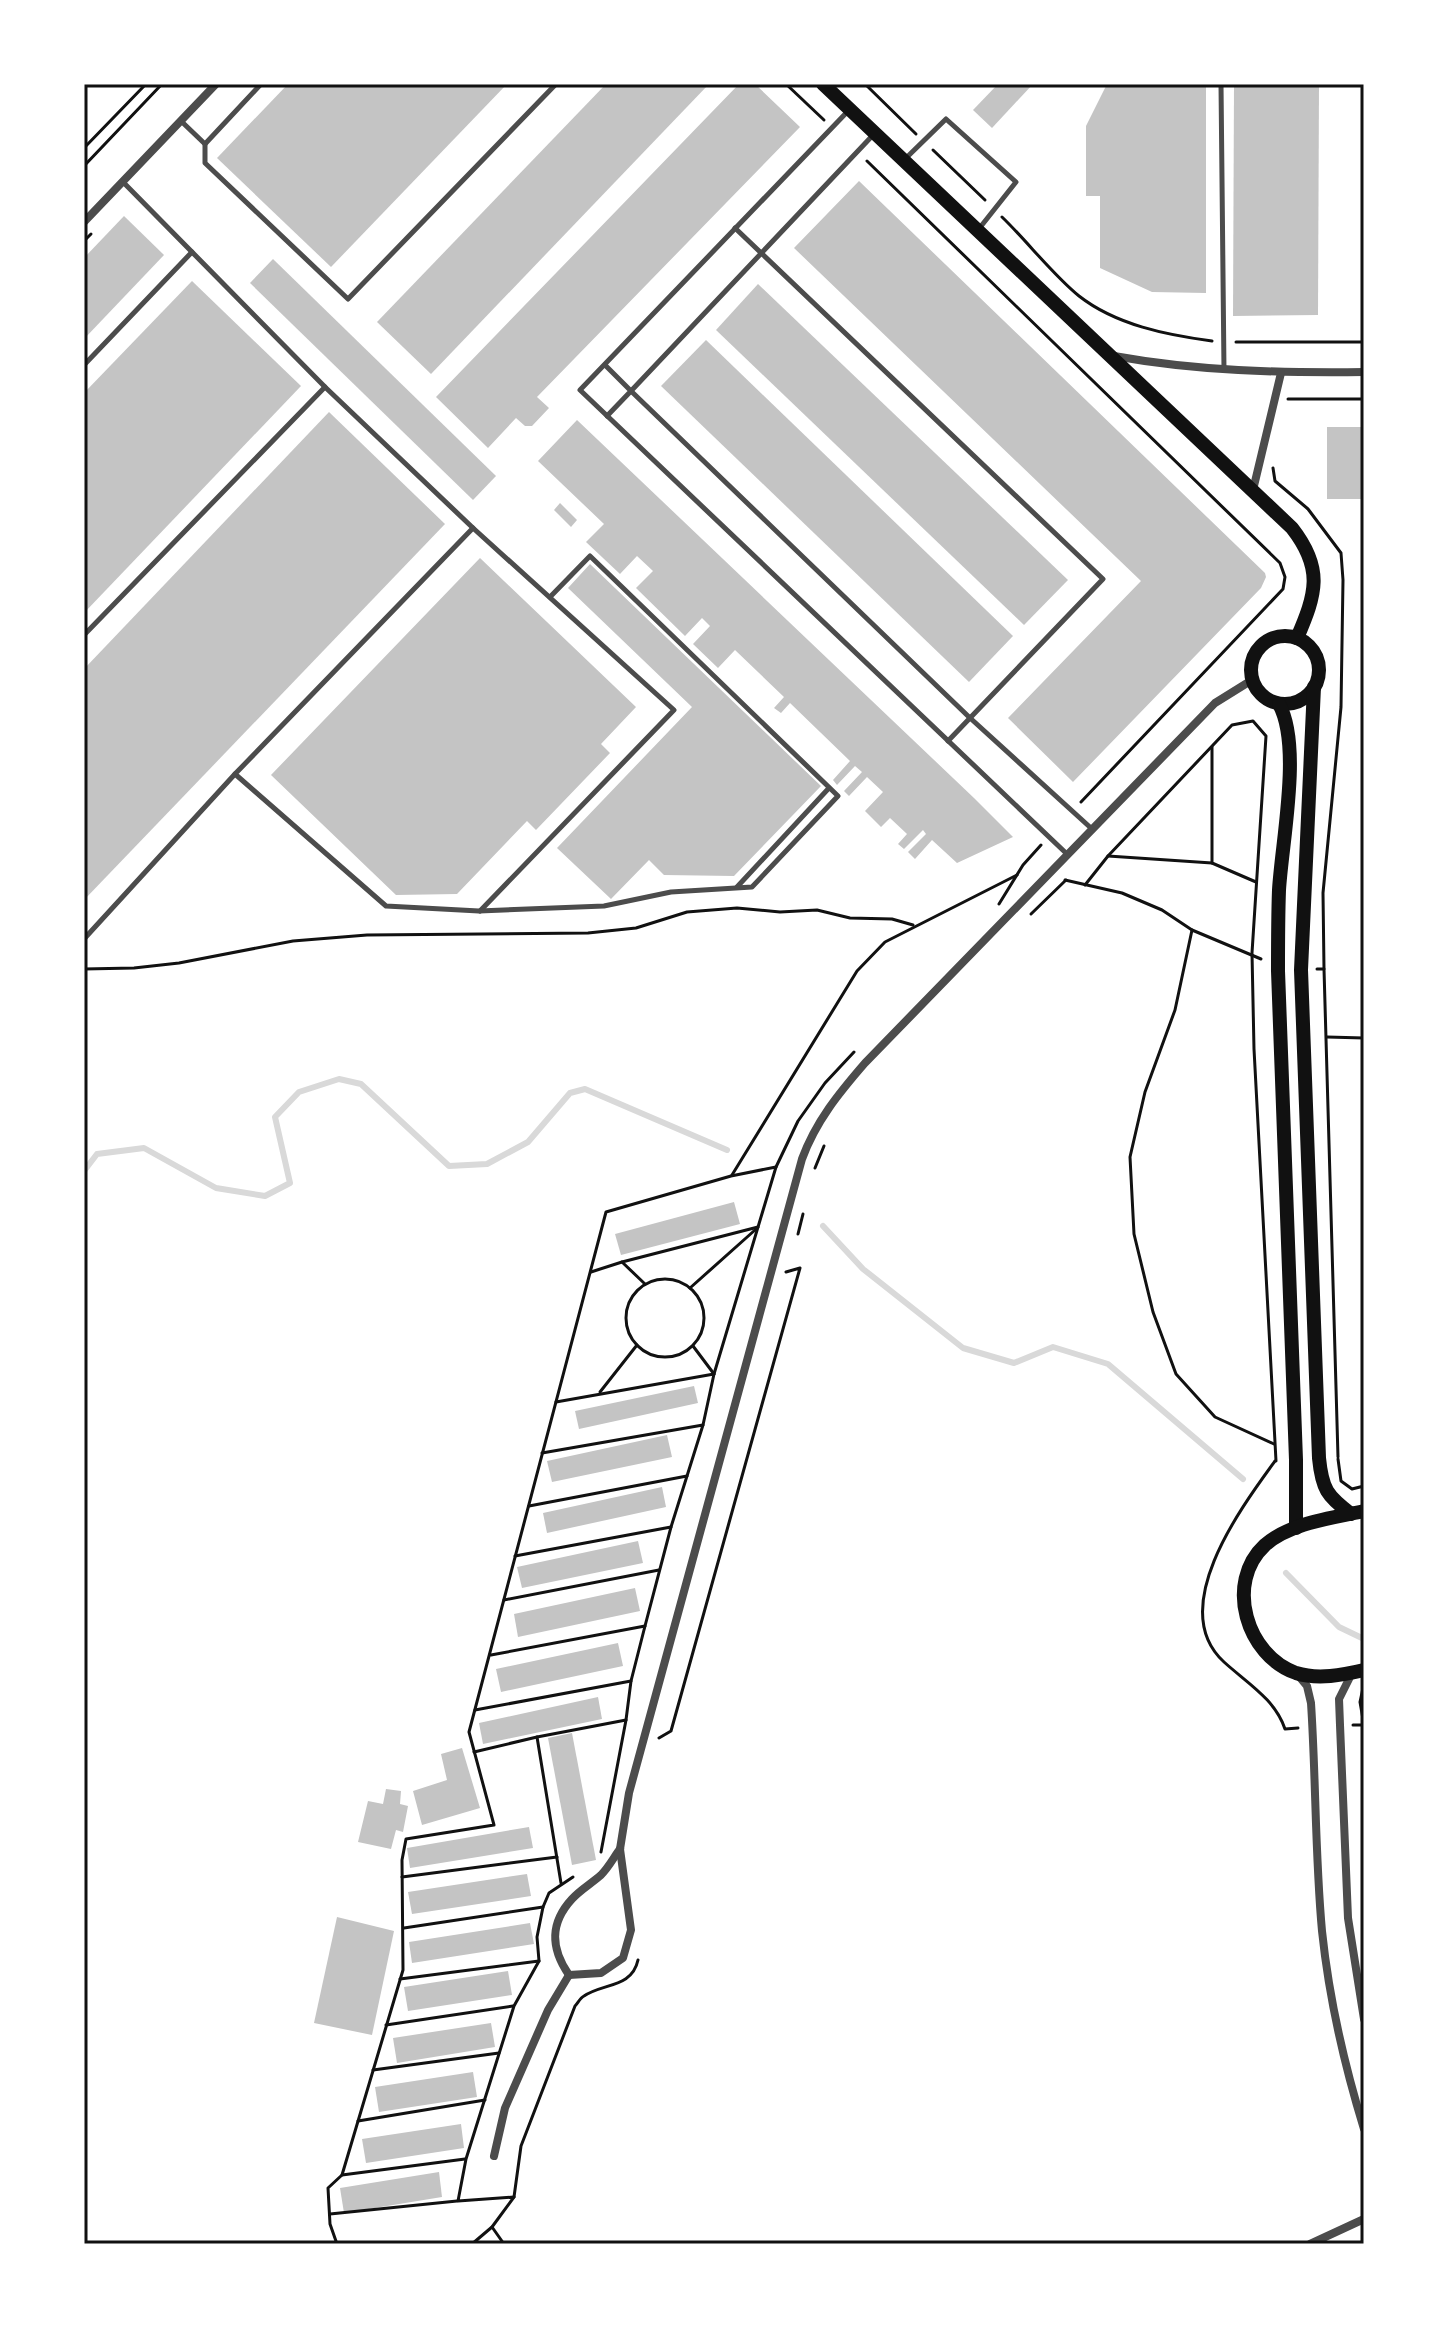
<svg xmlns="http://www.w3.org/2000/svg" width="1448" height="2328" viewBox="0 0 1448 2328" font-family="Arial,sans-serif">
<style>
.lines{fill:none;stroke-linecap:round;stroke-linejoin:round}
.stream{stroke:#d9d9d9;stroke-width:6}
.building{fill:#c4c4c4}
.path{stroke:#111;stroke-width:3}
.service{stroke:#4c4c4c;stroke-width:5}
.minor{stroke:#4c4c4c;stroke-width:8}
.secondary{stroke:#111;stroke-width:14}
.neatline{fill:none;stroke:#111;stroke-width:3}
</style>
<rect width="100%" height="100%" fill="#fff"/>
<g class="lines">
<g class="stream">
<path d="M84,1171L97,1154L144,1148L216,1188L265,1196L290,1183L275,1117L299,1092L339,1079L361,1084L449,1166L487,1164L528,1142L570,1093L585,1089L727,1150"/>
<path d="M823,1226L863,1269L963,1348L1014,1363L1053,1347L1108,1364L1243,1479"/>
<path d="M1286,1573L1339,1627L1364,1639"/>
</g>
</g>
<g class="building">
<path d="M288,84H507L331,267L217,158Z"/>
<path d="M606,84H709L431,374L377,322Z"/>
<path d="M739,84H755L800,127L537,397L549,408L532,426H525L516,418L488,448L436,397Z"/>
<path d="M998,84H1033L992,128L973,110Z"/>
<path d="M1107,84H1206V293L1152,292L1100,268V196H1086V126Z"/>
<path d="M1234,84H1319L1318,315L1233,316Z"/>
<path d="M859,181L1265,573L1266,577L1261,588L1073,782L1008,718L1141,581L794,248Z"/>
<path d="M124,216L164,255L84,339V258Z"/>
<path d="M273,259L496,476L473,500L250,283Z"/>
<path d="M192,281L301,386L84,613V393Z"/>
<path d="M758,284L1068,580L1024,625L716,330Z"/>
<path d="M706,340L1013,636L969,682L661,386Z"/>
<path d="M329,412L445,524L84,900V669Z"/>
<path d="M577,420L974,798L1013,837L957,863L932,840L915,859L908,852L926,834L923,830L904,849L898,844L907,834L890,818L881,827L865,811L883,792L867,777L849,796L844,791L862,772L855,766L837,785L833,780L850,761L790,703L781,713L774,708L784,697L735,650L718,668L693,644L710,626L702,618L685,636L636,588L653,571L637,556L620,574L586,542L604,524L538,461Z"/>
<rect x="1327" y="427" width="37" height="72"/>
<path d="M560,503L577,520L571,527L554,510Z"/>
<path d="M480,558L636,707L601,744L610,753L536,830L527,821L457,894L396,895L271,775Z"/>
<path d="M590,564L821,786L734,876L664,875L649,860L611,899L557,848L692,707L568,588Z"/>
<path d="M734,1202L740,1224L621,1255L615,1234Z"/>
<path d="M694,1386L698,1403L579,1429L575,1411Z"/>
<path d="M667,1435L672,1457L552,1482L547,1461Z"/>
<path d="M662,1487L666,1507L547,1533L543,1513Z"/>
<path d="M638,1541L643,1563L522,1588L517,1567Z"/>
<path d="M635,1588L640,1611L518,1637L514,1614Z"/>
<path d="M618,1643L623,1666L501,1692L496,1669Z"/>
<path d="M598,1697L602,1719L483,1744L479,1723Z"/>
<path d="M572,1733L596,1860L572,1865L548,1738Z"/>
<path d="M462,1748L480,1808L422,1825L413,1791L447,1780L441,1754Z"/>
<path d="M386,1789L401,1791L400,1804L408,1806L403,1832L396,1830L391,1849L358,1842L368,1801L383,1804Z"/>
<path d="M529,1827L533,1848L410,1868L407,1848Z"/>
<path d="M527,1874L531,1896L412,1914L408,1892Z"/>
<path d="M337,1917L394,1931L372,2035L314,2023Z"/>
<path d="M530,1923L534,1944L412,1963L409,1942Z"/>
<path d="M508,1971L512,1995L408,2011L404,1987Z"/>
<path d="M491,2023L495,2047L397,2063L393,2038Z"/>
<path d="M473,2072L477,2097L379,2112L375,2087Z"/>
<path d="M461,2124L464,2148L366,2163L362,2139Z"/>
<path d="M439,2172L442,2197L344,2213L340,2188Z"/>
</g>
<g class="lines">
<g class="path">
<path d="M786,84L824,120"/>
<path d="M865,84L916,134"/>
<path d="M84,148L146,84"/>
<path d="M933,150L985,200"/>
<path d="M867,161L1280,563L1285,577L1283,589L1081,802"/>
<path d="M84,166L162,84"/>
<path d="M1002,217C1027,241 1053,275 1079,296C1116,325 1167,335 1212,341"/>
<path d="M84,241L91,234"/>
<path d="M1236,342H1364"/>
<path d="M1288,399H1364"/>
<path d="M1273,468L1275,481L1308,509L1341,553L1343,580L1341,707L1323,893L1324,969"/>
<path d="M1212,747V863L1256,882"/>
<path d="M1108,856L1212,863"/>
<path d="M1065,880L1122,893L1162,910L1192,930L1261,959"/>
<path d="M1085,885L1108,856L1232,725L1253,721L1266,736L1252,953L1254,1049L1276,1461"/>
<path d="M999,904L1023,865L1041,845"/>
<path d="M1031,914L1066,880"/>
<path d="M1192,930L1175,1010L1145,1092L1130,1157L1134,1234L1153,1312L1176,1374L1215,1417L1274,1444"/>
<path d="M84,969L134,968L179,963L293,941L367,935L588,933L636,928L687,912L737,908L780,912L817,910L850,918L892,919L913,925"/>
<path d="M1317,969H1324L1338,1457"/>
<path d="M1327,1037L1364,1038"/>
<path d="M815,1168L824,1146"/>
<path d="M732,1175L857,971L885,942L1017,875"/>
<path d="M798,1234L803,1214"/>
<path d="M591,1272L622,1262"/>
<circle cx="665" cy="1318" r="39"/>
<path d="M645,1284L622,1262L758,1227"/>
<path d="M690,1288L755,1230"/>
<path d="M693,1346L714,1374"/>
<path d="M600,1392L637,1345"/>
<path d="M556,1402L714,1374"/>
<path d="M542,1453L703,1425"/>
<path d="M1338,1459L1341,1481L1352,1489L1364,1486"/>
<path d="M1275,1461C1240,1509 1166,1609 1224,1662C1247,1683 1275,1699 1285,1729L1298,1728"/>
<path d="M529,1506L687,1476"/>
<path d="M515,1556L671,1527"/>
<path d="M504,1600L659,1570"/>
<path d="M491,1655L645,1626"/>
<path d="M475,1710L631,1681"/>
<path d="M1353,1725H1364L1360,1702L1363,1688"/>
<path d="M537,1737L561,1883"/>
<path d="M659,1738L671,1731L800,1268L786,1272"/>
<path d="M474,1752L537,1737L626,1720"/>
<path d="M601,1852L626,1720L631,1681L645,1626L671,1527L703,1425L714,1374L776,1167L798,1121L825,1083L854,1052"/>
<path d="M402,1877L557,1857"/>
<path d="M404,1928L543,1907"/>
<path d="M400,1979L539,1961"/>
<path d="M386,2025L513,2006"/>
<path d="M373,2070L499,2053"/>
<path d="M358,2121L485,2100"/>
<path d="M342,2175L465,2159"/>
<path d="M514,2197L521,2146L575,2006C578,2003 580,1998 584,1996C603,1983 632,1988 638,1960"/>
<path d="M330,2214L457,2201"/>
<path d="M492,2227L504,2244"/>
<path d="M337,2244L330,2224L328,2188L342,2175L403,1970L402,1860L406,1839L494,1825L469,1732L606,1212L731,1176L776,1167"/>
<path d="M472,2244L492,2227L514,2197L458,2201L466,2159L514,2006L539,1961L537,1937L543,1907L549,1893L573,1877"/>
</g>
<g class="service">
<path d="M1221,84L1224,370"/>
<path d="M849,110L580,390L1068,855"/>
<path d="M181,121L205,144L261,84"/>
<path d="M874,134L631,391L969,717L1092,829"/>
<path d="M205,144V163L348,299L556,84"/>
<path d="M904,160L946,119L1016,182L978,230"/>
<path d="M123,182L325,387L473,528L674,710L480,911"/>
<path d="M735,228L1103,579L948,741"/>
<path d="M84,365L192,252"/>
<path d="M605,365L631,391L607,416"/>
<path d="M473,528L235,774L386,906L479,911L604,906L671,892L752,887L838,796L590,556L550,597"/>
<path d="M84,635L325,387"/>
<path d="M737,887L829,788"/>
<path d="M84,939L235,774"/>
</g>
<g class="minor">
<path d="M84,222L216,84"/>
<path d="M1114,356C1197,371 1279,373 1364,372"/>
<path d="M1253,490L1281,373"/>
<path d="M1352,1673L1339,1699L1340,1725L1348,1918L1364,2019"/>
<path d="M1297,1674L1307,1686L1311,1703C1316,1779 1315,1855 1322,1931C1329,1998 1344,2064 1364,2129"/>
<path d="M569,1975L601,1973L623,1958L631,1930L620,1849L629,1793L802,1159C816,1121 839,1093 865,1063L1215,703L1252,680"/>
<path d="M569,1975C551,1949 549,1924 572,1899C580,1890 592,1883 601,1875C609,1867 614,1857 620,1849"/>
<path d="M494,2156L505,2108L548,2010L569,1975"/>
<path d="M1310,2244L1364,2219"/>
</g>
<g class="secondary">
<path d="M823,84L1292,528C1324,569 1316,594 1297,638"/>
<circle cx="1285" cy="670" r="34"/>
<path d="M1314,687L1301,970L1319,1458C1322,1489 1327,1496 1351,1514"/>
<path d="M1279,704C1302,746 1282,840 1279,890C1278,917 1278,944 1278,971L1296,1460V1528"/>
<path d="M1364,1511C1332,1518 1290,1523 1265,1545C1224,1583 1247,1656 1296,1673C1318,1680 1343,1675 1364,1670"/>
</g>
</g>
<rect width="1448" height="2328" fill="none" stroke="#ffffff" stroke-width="172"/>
<rect x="86" y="86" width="1276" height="2156" class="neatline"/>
</svg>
